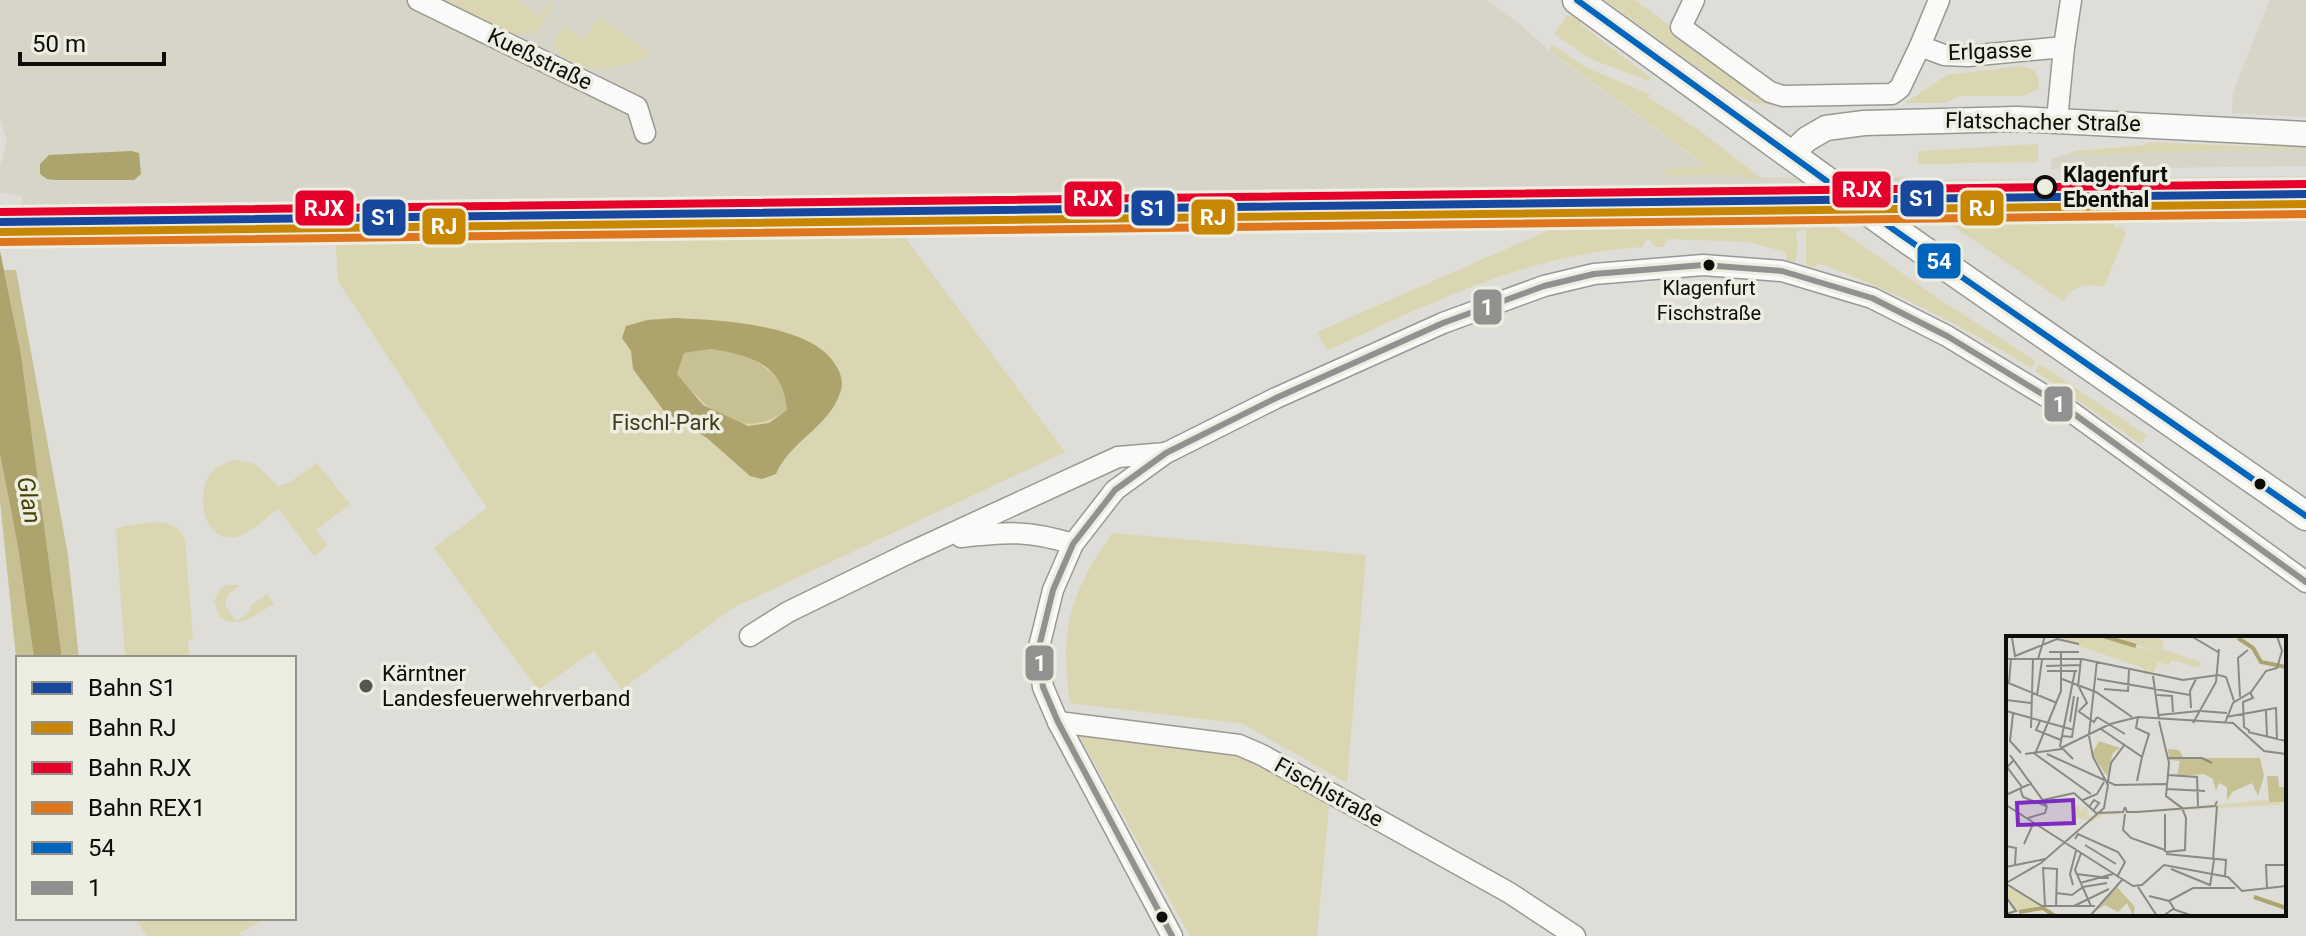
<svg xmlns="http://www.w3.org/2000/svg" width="2306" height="936" viewBox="0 0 2306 936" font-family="Roboto,sans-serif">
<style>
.built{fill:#d6d5c7}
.green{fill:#dbd6b2}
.forest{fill:#c6c093}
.water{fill:#aca46c;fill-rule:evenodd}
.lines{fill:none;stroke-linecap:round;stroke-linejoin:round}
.minor-casing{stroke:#999893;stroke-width:23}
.tertiary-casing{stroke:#999893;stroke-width:27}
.secondary-casing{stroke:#999893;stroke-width:31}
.minor{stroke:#fafaf9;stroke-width:20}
.tertiary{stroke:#fafaf9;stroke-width:24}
.secondary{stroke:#fafaf9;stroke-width:28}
.bus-1-casing{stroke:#eeede1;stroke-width:12}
.bus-2-casing{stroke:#eeede1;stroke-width:12}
.bus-1{stroke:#0065bd;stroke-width:6}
.bus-2{stroke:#91918f;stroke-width:6}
.rail-1-casing{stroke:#eeede1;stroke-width:14}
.rail-2-casing{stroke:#eeede1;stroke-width:14}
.rail-3-casing{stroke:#eeede1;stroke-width:14}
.rail-4-casing{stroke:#eeede1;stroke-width:14}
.rail-1{stroke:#17489e;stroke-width:8}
.rail-2{stroke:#c88702;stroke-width:8}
.rail-3{stroke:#e4002b;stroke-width:8}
.rail-4{stroke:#de761d;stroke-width:8}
.stop-dot{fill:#eeede1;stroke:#0d0d09;stroke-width:4}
.bus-dot{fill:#0d0d09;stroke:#eeede1;stroke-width:3}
.poi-dot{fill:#565651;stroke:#eeede1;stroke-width:3}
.labels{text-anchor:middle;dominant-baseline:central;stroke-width:7;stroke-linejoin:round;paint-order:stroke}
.bus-label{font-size:20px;fill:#0d0d09;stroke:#eeede1}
.street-label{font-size:22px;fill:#0d0d09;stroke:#eeede1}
.stop-label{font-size:22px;font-weight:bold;fill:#0d0d09;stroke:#eeede1;text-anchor:start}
.park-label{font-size:22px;fill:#403c1a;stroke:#eeede1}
.poi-label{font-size:22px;fill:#0d0d09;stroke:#eeede1;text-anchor:start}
.water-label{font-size:24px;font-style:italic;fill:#484100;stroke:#eeede1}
.inset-river{fill:none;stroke:#aca46c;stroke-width:4}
.inset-road{fill:none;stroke:#8a8a85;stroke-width:2}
.view{fill:#7b2cbf;fill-opacity:0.15;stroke:#7b2cbf;stroke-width:4}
.inset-edge{fill:none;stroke:#0d0d09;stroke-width:4}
.line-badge{stroke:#eeede1;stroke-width:3}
.badge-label{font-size:22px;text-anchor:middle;font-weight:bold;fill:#fff}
</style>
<rect width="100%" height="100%" fill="#deddd7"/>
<g class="built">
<path d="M0,0H1486L1520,24L1554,55L1718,175H1740L1746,178L1911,177L1912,180L2306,176V199L1941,203V210H1771L1765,213L1730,214L1335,219L1330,221L1266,220L504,228L237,231L227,235H154L146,232L84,235L23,232L22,196L0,192V167L7,141L0,116Z"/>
<path d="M2270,0H2306V117L2232,113L2233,93Z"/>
<path d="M2306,148V166L2051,169V159L2065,155Z"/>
</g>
<g class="green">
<path d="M434,0H517L539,16L549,2L553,7L535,33L510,36Z"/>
<path d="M1605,0H1635L1778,106L1754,103L1731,92Z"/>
<path d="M1567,15L1581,20L1580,24L1651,78L1648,81L1591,59L1554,34Z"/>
<path d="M599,18H600L650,54C619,71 573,77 552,44L564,26L584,40Z"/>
<path d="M1551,44L1589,69L1650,94L1648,97L1699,130L1761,178H1746L1740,175H1664L1665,169L1707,166L1550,51Z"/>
<path d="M2022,66L2034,70L2039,79L2038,89L2022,96H1959L1945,103H1905L1947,75Z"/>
<path d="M2267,141L2306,144V148L2065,155L2076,151L2145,145L2149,142L2262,147Z"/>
<path d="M2038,144V162L1917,164L1919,151Z"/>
<path d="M1771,210H1805L1807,229L1816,227L1817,214L1942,301L2036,361L2031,368C1963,326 1893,290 1818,263L1815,268L1806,265V229L1796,232L1798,246L1795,262L1787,260L1786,252L1747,242L1668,239L1663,247H1655L1650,240H1646L1643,247C1531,253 1426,304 1327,351L1317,332L1547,231L1548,216L1730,214L1765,213Z"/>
<path d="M2040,212H2114V227L2122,228L2126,233L2104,287C2088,282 2072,286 2063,301L1944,220L2036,219Z"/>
<path d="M894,223L1065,452L733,608L622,689L594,651L538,690L434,548L487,508L338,281L335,230Z"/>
<path d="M2040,364L2147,436L2141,444L2035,371Z"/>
<path d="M236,460L255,464L278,486L289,483L317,463L350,504L316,530L328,546L314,556L278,509C266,517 251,534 236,537C203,543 196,496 209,476C215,466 225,463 236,460Z"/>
<path d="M157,522C171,523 181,527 185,540L193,638L188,642L189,658H125L116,530L124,526Z"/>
<path d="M1112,533L1366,555L1347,783L1243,724L1070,703C1059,629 1070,594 1112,533Z"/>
<path d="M227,585H240L227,596L225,605L236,621L249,613L252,604L267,594L274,604C255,614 243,629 220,618L214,601L219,590Z"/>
<path d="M1078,734L1239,751L1329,806L1317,936H1190Z"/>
<path d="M135,918H266L240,933L241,936H147Z"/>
</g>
<g class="forest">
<path d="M4,270H16L68,555L79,658H62L21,354Z"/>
<path d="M711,349L747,354L772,373L785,389L787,410C740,443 708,411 677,374L684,353Z"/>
<path d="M0,454L18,547L34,658H18V677L0,501Z"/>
</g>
<g class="water">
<path d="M131,151L139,153L141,174L134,180H55L47,179L40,174V164L49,155Z"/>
<path d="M0,251L21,354L62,658H34L18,547L0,454Z"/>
<path d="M675,318C719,320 811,324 835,364C841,373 844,383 840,393C829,427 790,441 776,474L762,479L750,476L707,438L664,411L633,369L631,351L622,338L626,326L647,320ZM711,349C751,355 784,365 787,410L769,423L748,426L703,405L677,374L684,353Z"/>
</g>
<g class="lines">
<g class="minor-casing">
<g id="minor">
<path d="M418,0L637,107L645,133"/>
<path d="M1694,0L1681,27L1770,92L1783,96L1892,94L1900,88L1920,46"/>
<path d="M1939,0L1920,46L1944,55L1968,56L2064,47"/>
<path d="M2057,120L2064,47L2071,0"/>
<path d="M961,537C1006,532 1029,530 1073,544"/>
<path d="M750,636L788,612L909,553L1118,457L1166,453"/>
<path d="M1058,722L1239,745L1262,755L1508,892L1575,936"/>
<path d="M1172,936L1058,722L1043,687L1038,651L1053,590L1073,544L1115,490L1166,453L1276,398L1443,323L1544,286L1594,274L1703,265L1782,271L1872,298L1947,336L2070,411L2306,582"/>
</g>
</g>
<g class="tertiary-casing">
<path id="tertiary" d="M1790,155L1807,139L1826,128L1864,123L2017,119L2306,134"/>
</g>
<g class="secondary-casing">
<path id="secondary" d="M1577,0L1897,232L2306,516"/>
</g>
<use href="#minor" class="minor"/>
<use href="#tertiary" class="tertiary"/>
<use href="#secondary" class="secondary"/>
<g class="bus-1-casing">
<path id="bus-1" d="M1577,0L1897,232L2306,516"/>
</g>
<g class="bus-2-casing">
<path id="bus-2" d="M1172,936L1058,722L1043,687L1038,651L1053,590L1073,544L1115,490L1166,453L1276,398L1443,323L1544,286L1594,274L1703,265L1782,271L1872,298L1947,336L2070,411L2306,582"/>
</g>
<use href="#bus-1" class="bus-1"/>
<use href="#bus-2" class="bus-2"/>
<g class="rail-1-casing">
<path id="rail-1" d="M0,222L2306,194"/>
</g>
<g class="rail-2-casing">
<path id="rail-2" d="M0,232L2306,204"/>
</g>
<g class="rail-3-casing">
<path id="rail-3" d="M0,212L2306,184"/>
</g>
<g class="rail-4-casing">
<path id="rail-4" d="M0,242L2306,214"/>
</g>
<use href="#rail-1" class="rail-1"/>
<use href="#rail-2" class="rail-2"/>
<use href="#rail-3" class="rail-3"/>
<use href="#rail-4" class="rail-4"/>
</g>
<circle class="stop-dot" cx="2045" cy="187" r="10"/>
<g class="bus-dot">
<circle cx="1709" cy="265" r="7"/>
<circle cx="2260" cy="484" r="7"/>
<circle cx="1162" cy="917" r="7"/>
</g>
<circle class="poi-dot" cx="366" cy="686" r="8"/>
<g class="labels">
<g class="bus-label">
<text x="1709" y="288">Klagenfurt<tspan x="1709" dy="25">Fischstraße</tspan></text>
</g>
<g class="street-label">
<text transform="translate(1990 51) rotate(-2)">Erlgasse</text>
<text transform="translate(540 59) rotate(26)">Kueßstraße</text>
<text transform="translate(2043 122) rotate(1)">Flatschacher Straße</text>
<text transform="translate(1329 792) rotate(29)">Fischlstraße</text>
</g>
<g class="stop-label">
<text x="2063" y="174">Klagenfurt<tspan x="2063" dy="25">Ebenthal</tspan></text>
</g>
<g class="park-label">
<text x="666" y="422">Fischl-Park</text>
</g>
<g class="poi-label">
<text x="382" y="673">Kärntner<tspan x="382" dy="25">Landesfeuerwehrverband</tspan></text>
</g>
<g class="water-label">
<text transform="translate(29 500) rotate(80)">Glan</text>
</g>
</g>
<g transform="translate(2006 636)">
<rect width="280" height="280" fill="#deddd7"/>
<path d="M43,0H88L154,17L106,0H146L158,4L156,13L195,26L193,32L166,24L163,29L152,26L148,35L138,39V32ZM160,162L179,172L258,164L280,168L97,179L88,184L87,199L88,185L68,182L67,172L75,168L73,175L81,170L83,181L94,177L175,173ZM4,248L34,270L11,276L0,261Z" fill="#dbd6b2"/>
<path d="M93,105L114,112L107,117L101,140L86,118ZM162,113L173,114L178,122H254L258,140L252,160L246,147L226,156L221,164V151L213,147L210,155L207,143L198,138L171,140L174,125L163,124ZM261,140H272L273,151H280V166H263ZM111,251L129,271L127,280L121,267L112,276L99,269L89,275Z" fill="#c6c093"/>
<path class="inset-river" d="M97,0L130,10M232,2L247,12L255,26L280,31M248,261L280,272M13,276L37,272L49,280"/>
<path class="inset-road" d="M185,0L212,16M6,2L9,20L51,3L73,8M43,16H73M55,17V55L29,118L85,158M0,23H76L177,44L212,39M32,23L39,0M40,30L75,29M41,35H71M212,39L220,41L228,65M147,40L153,83M56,43L90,56L126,81M91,43L184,59M0,46L51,67M3,47L5,22M72,51L75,23M98,53L122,55L123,33M244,56L247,62L237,66L238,91L244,95M151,59L166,60L167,76M31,60L36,24M234,61L232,22L242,14M0,64L25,67M185,72L184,55L190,43M0,75L68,94M72,75L88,86L91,81M73,75L81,67L73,51M195,75L221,77M260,75L261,101M7,78L4,105L15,117M153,79L193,75M91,81L119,98M132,81L130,92L143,98L136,121M220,81L270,72L271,104M34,85L30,94L55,104M153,85L163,127L160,160L176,172L180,182L179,214L160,216M64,86L68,60M187,87L210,46L213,13M219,87L227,67L245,56L260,35L271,32L276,15L271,0M25,92L27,22M95,93L136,121L131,145M242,96L280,105M83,98L91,25M56,100L66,101L72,61M55,112L104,88L132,81L227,87L258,115L280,118M19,118L56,113M41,118L109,149L160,148M4,119L41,170M162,122H196L206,127M67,123L54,110L69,35M8,124L1,131L16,151M162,139L191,141L192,170M102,145L105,127L119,108M14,152L17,161L40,170M161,153L199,155M68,157L90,177L117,176L119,171M0,159L26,147M37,164L68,157M77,164L91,158L98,146M0,169L127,250L136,249L158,229L222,241L236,255L280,250M83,171L88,164L93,167L87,175M119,171L121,176H131L209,170L211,165M119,178L117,194L125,202L159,214M159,178V216M22,182L39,177L41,170M69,203L72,198L112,216L119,226L111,241M18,208L27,188H21M79,209L110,228M0,210L10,212L9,228M75,217L69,234L85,270M160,218L220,224L219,240M207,224L211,170M0,231L39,223M37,231L39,270M37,232L51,233L50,271M165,233L204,249M70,238L103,242M0,247L35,227L98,172L102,149L87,121L83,100M74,247L107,238M2,249L36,270H89M67,249L64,238L70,215M204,250L208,224M132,251L151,280M261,252L260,229H280M50,257L66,259L77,251L101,247M143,260L163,265L169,274M0,261L10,275L0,278M163,265L187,252H229M68,270L103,253M84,280L116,244M157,280L167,273L187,280"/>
<path class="view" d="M67,164L68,187L12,189L11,167Z"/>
<rect width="280" height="280" class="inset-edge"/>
</g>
<g class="line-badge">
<rect x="1831" y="170" width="61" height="39" rx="8" fill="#e4002b"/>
<rect x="1899" y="179" width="46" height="39" rx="8" fill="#17489e"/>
<rect x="1063" y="180" width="60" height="38" rx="8" fill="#e4002b"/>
<rect x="1959" y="189" width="46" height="38" rx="8" fill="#c88702"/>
<rect x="1130" y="189" width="46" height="38" rx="8" fill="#17489e"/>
<rect x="294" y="189" width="61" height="38" rx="8" fill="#e4002b"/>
<rect x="1190" y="198" width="46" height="38" rx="8" fill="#c88702"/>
<rect x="361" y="198" width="46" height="39" rx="8" fill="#17489e"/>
<rect x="421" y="207" width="46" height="39" rx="8" fill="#c88702"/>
<rect x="1916" y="242" width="46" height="38" rx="8" fill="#0065bd"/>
<rect x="1472" y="288" width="31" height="38" rx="8" fill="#91918f"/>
<rect x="2043" y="385" width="31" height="38" rx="8" fill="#91918f"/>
<rect x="1024" y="644" width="31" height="38" rx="8" fill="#91918f"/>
</g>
<g class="badge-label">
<text x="1862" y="197">RJX</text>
<text x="1922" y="206">S1</text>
<text x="1093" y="206">RJX</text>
<text x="1982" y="216">RJ</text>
<text x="1153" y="216">S1</text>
<text x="324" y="216">RJX</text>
<text x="1213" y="225">RJ</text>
<text x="384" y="225">S1</text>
<text x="444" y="234">RJ</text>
<text x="1939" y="269">54</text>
<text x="1487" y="315">1</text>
<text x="2059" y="412">1</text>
<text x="1040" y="671">1</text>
</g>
<rect x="16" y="656" width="280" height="264" fill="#eeede1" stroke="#94938b" stroke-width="2"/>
<rect x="32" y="682" width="40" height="12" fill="#17489e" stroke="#94938b" stroke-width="2"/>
<text x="88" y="696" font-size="24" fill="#0d0d09">Bahn S1</text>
<rect x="32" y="722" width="40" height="12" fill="#c88702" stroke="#94938b" stroke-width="2"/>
<text x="88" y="736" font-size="24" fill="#0d0d09">Bahn RJ</text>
<rect x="32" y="762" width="40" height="12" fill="#e4002b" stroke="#94938b" stroke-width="2"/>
<text x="88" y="776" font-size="24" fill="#0d0d09">Bahn RJX</text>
<rect x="32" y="802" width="40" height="12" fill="#de761d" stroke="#94938b" stroke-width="2"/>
<text x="88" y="816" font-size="24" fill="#0d0d09">Bahn REX1</text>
<rect x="32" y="842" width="40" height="12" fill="#0065bd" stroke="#94938b" stroke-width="2"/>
<text x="88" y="856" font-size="24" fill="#0d0d09">54</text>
<rect x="32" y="882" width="40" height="12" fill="#91918f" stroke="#94938b" stroke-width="2"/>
<text x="88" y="896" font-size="24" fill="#0d0d09">1</text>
<path d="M20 52v12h144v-12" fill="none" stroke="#0d0d09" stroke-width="4"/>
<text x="32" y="52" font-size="24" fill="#0d0d09" stroke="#eeede1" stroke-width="6" paint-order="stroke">50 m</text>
</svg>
